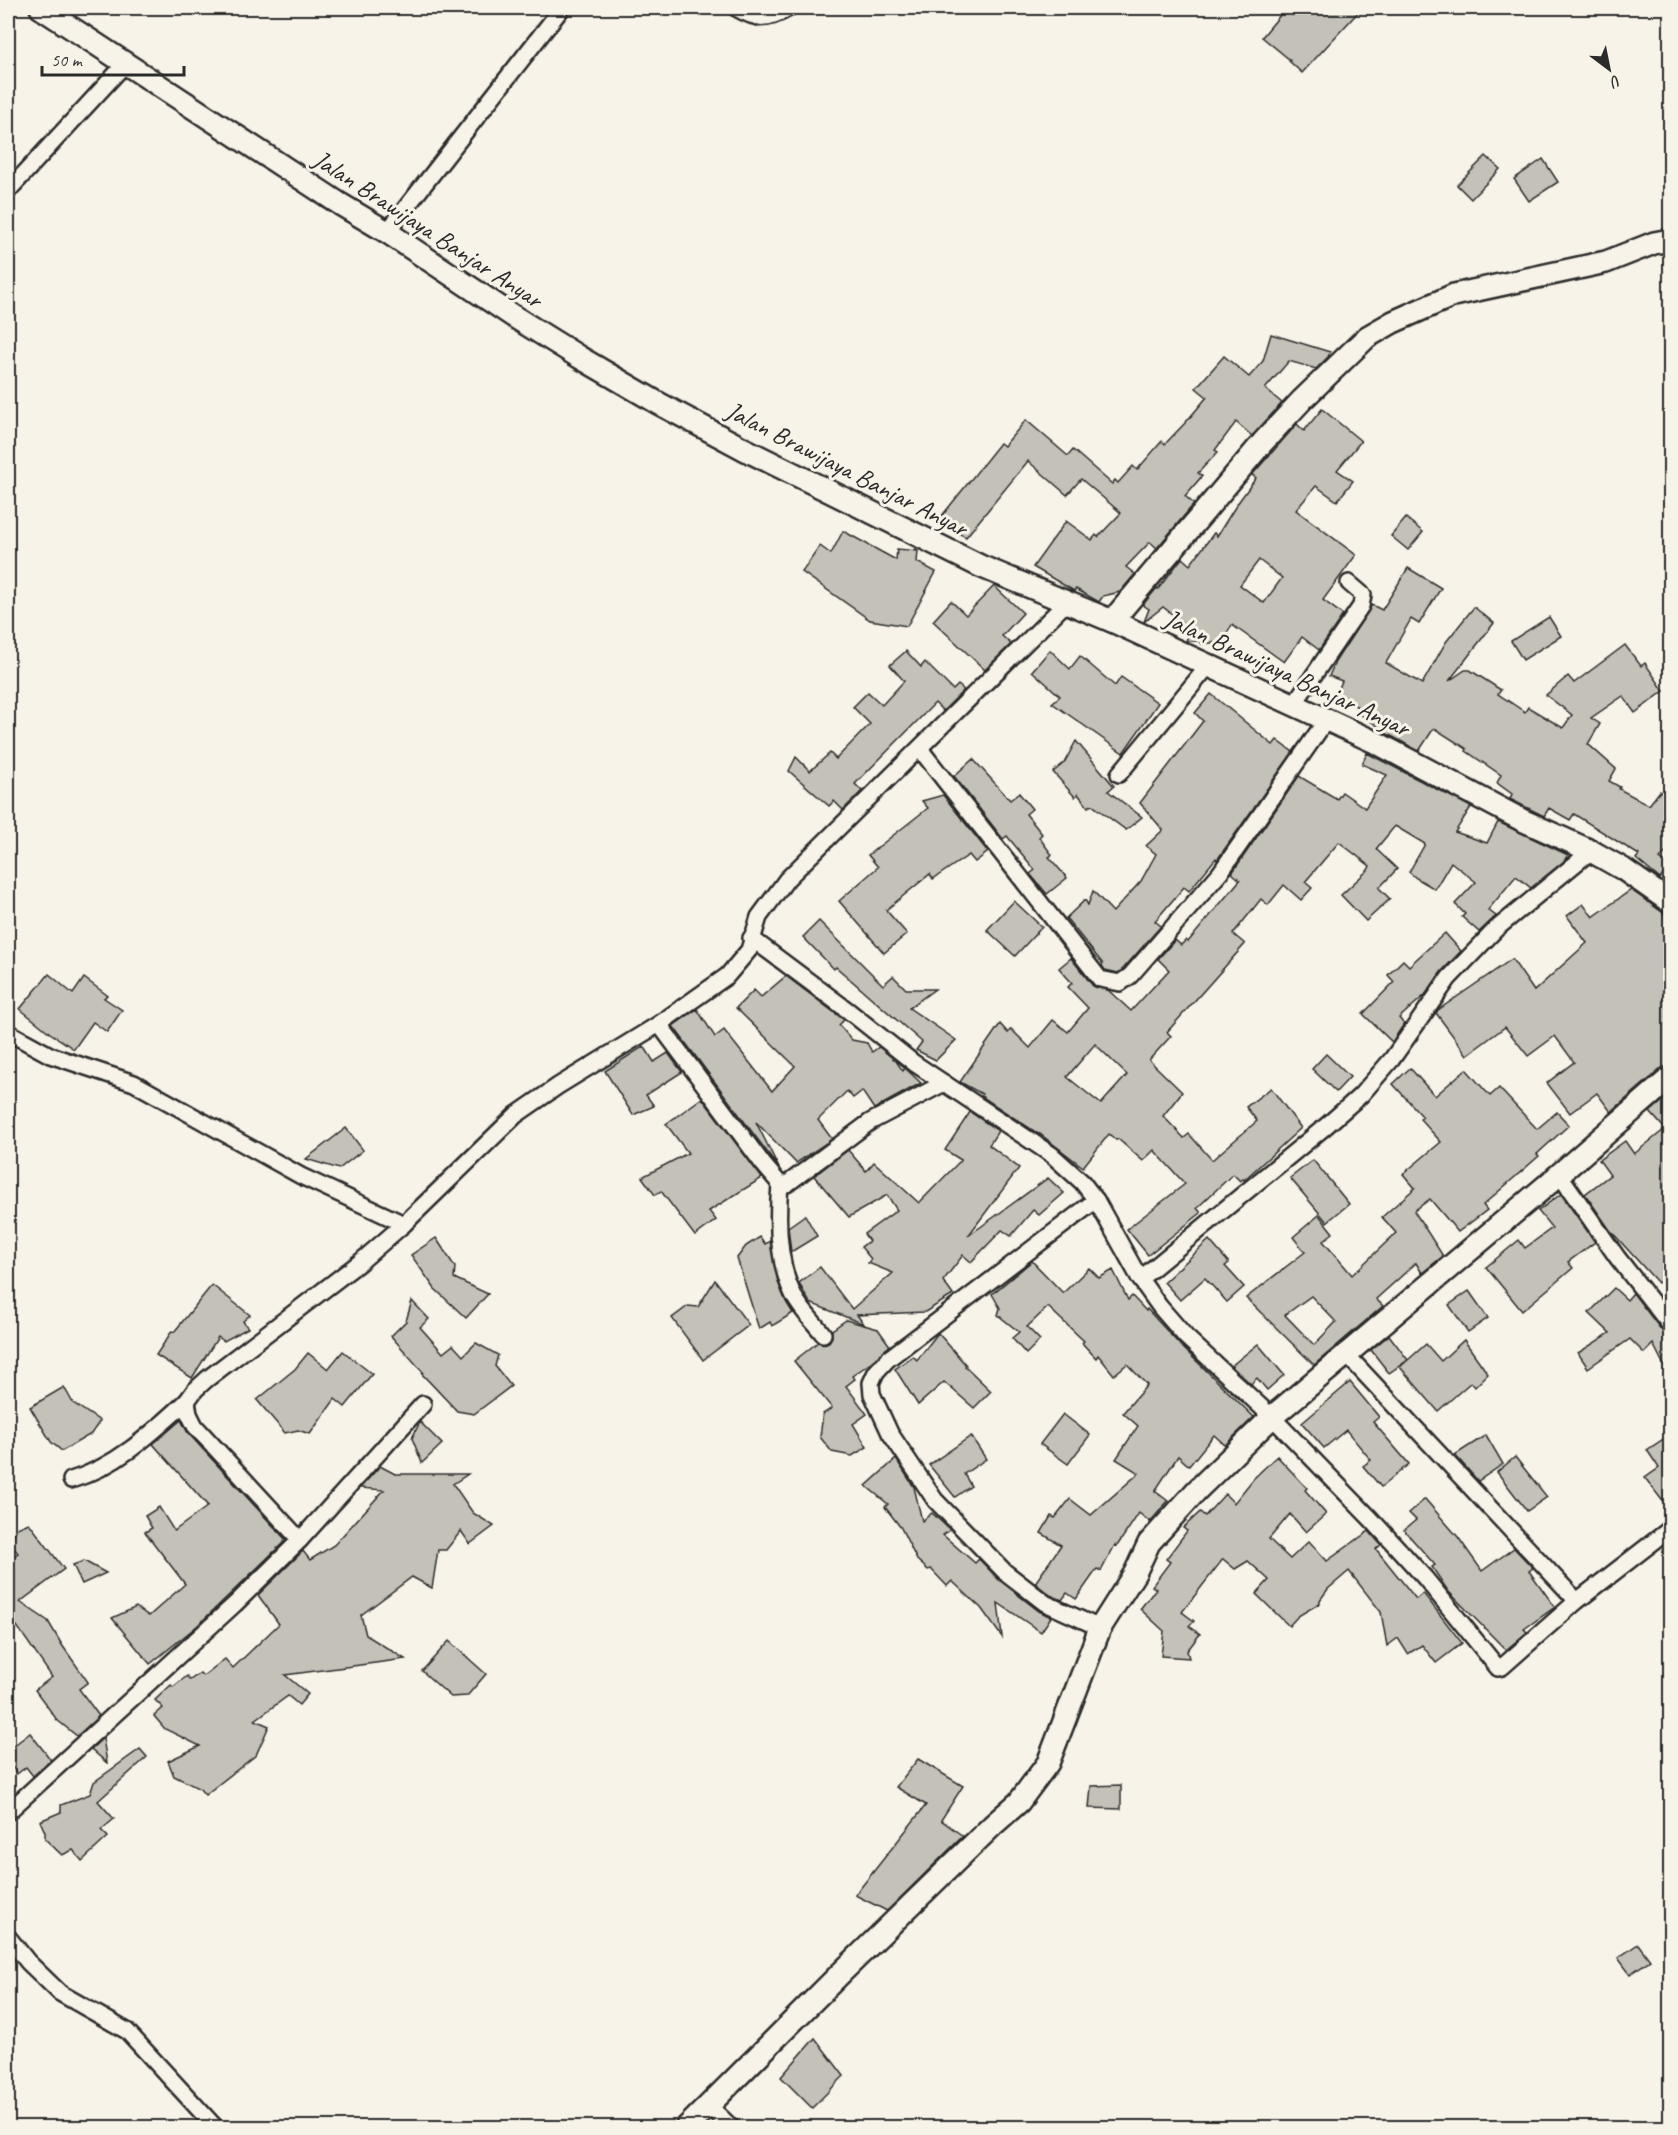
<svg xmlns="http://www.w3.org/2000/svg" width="1678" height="2135" viewBox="0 0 1678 2135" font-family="Caveat,sans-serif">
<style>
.building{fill:#c4c1b9;stroke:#2b2b2b;stroke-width:1.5;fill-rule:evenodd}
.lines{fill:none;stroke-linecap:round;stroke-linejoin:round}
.street-casing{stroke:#2b2b2b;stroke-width:20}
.secondary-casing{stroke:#2b2b2b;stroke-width:26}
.street{stroke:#f7f3e8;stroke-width:15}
.secondary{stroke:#f7f3e8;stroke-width:21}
.labels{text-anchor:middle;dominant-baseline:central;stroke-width:6;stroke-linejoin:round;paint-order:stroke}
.street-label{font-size:26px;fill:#2b2b2b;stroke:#f7f3e8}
</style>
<rect width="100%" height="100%" fill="#f7f3e8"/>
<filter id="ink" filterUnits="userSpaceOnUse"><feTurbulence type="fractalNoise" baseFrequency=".0167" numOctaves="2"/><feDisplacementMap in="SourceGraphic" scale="12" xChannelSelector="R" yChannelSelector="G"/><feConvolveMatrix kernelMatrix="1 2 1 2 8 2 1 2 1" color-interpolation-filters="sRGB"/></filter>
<g filter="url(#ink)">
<g class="building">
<path d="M1286,8H1362L1302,73L1289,61L1290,60L1262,37Z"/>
<path d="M1486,156L1500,169L1471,199L1457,185Z"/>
<path d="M1543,159L1558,182L1529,201L1514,179Z"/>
<path d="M1271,334L1330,352L1328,357L1316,369L1289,361L1265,389L1282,403L1252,436L1236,422L1215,450L1218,452L1198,473L1202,476L1185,496L1194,504L1157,548L1150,542L1126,567L1135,574L1120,592L1103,596L1099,602L1076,589L1074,591L1033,567L1066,521L1092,540L1096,535L1098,537L1121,513L1081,479L1067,495L1028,461L966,537L937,522L1000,443L1004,446L1026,420L1068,456L1073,450L1112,484L1115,480L1118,483L1133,466L1137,470L1162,441L1165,444L1186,422L1207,397L1196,388L1224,356L1249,377L1263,361Z"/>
<path d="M1322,409L1361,441L1337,470L1353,481L1337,501L1316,486L1296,510L1356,555L1323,600L1343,615L1319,650L1302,637L1284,662L1232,625L1221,642L1202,644L1199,641H1186L1189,633L1185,630L1188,627L1163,607L1144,622L1149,609L1143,605L1146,601L1157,588L1158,589L1182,558L1190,565L1214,533L1217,536L1237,504L1256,478L1252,475L1297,424L1304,431ZM1259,560L1282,578L1264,603L1240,585Z"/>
<path d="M1406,518L1423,532L1408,550L1391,536Z"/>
<path d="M843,531L896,560L897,549L918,551L917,562L936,572L907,626L870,620L802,572L820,546L831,554Z"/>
<path d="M1408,568L1441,588L1419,624L1411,619L1386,663L1422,684L1446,642L1474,607L1494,623L1449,681L1465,670H1470L1501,690L1498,694L1525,712L1528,707L1563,728L1572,715L1546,695L1568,676L1574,683L1625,645L1641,666L1645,663L1664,691L1635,713L1623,696L1591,718L1600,724L1588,744L1616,769L1609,781L1620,787L1619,789L1649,805L1660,791L1671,799V846L1660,859L1670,866L1660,879L1636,859L1639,855L1574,814L1570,820L1549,808L1544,816L1510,799L1512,794L1497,783L1501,775L1466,751L1467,749L1434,728L1419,751L1378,729L1379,727L1361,715L1364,709L1335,698L1342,681L1329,676L1335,662L1372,605L1382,610Z"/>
<path d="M994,586L1023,613L1002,636L1011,644L985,670L933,621L951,601L966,615Z"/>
<path d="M1549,617L1561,636L1523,660L1511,641Z"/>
<path d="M1050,650L1070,669L1080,656L1115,686L1121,677L1158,703L1123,753L1052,703L1060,696L1032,671Z"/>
<path d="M906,651L921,667L925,662L953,690L958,685L964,690L943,711L935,703L855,784L862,791L843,810L834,801L829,806L789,771L796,757L810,771L830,753L836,759L870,724L853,707L868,692L882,705L904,681L890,665Z"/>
<path d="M1211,694L1273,745L1277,740L1293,752L1217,860L1216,858L1189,891L1184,887L1155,921L1161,926L1123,969L1118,973L1105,970L1102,966L1103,964L1066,918L1085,900L1088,905L1093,891L1113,912L1141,881L1156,854L1146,846L1163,830L1140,803L1203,721L1195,713Z"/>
<path d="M1076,741L1114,786L1108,791L1142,817L1126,830L1092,805L1088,807L1078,794L1075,797L1053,772L1064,763Z"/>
<path d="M1367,753L1471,807L1455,832L1487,843L1498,822L1568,855L1563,862L1531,888L1516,876L1488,910L1496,916L1479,932L1462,917L1465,914L1455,904L1476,882L1451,862L1435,889L1416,878L1409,872L1425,844L1395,826L1376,849L1397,869L1379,888L1390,899L1366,921L1341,895L1368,870L1370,866L1339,842L1305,882L1312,888L1301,900L1284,885L1268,905L1261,899L1233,934L1245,944L1167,1032L1171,1036L1149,1060L1182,1092L1163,1116L1184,1138L1189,1134L1212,1160L1257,1121L1246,1107L1271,1088L1301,1128L1244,1180L1243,1179L1240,1181L1233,1174L1197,1208L1201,1213L1148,1255L1127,1229L1185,1184L1154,1150L1143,1161L1118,1139L1116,1140L1109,1134L1083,1167L1040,1134V1135L981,1096L982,1094L960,1082L1000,1024L1008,1033L1011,1029L1030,1048L1053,1020L1068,1032L1088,1008L1068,987L1072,983L1059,968L1071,958L1093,986L1108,990L1131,1011L1169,970L1158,959L1175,940L1181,945L1186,940L1188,942L1240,880L1232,873L1299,776L1337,799L1342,792L1365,808L1387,775L1362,764ZM1095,1044L1127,1075L1101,1104L1067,1077Z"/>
<path d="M973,759L1010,800L1019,793L1032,809L1026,814L1042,834L1039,837L1052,855L1049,857L1067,878L1047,894L1030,874L1035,870L1007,836L1003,839L954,776Z"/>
<path d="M943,795L988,852L975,862L969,855L933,879L930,874L886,910L907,934L884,953L839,901L878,867L868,855L928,808L922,801Z"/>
<path d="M1631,890L1662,912L1671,923V1066L1662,1068L1611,1112L1597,1093L1570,1113L1547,1083L1574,1062L1555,1036L1528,1056L1505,1027L1467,1055L1436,1013L1438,1010L1512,959L1534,991L1587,943L1567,916L1583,904L1593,917Z"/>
<path d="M1014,901L1042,927L1015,956L987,930Z"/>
<path d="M819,921L883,985L893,976L906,989H935L909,1008L956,1040L936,1060L916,1050L922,1042L836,967L834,969L803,937Z"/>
<path d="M1445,933L1461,951L1441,972L1425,995L1399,1018L1404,1024L1392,1042L1363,1014L1394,982L1388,975L1403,960L1409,966Z"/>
<path d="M49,974L73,994L84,978L107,995L104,998L122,1010L107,1032L93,1022L74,1049L50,1033L20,1009Z"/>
<path d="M786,976L844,1020L839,1025L852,1040L867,1043L872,1052L879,1047L896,1061L903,1071L905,1068L921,1083L874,1109L862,1091L853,1098L847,1091L818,1120L832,1139L796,1163L756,1122L779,1168L673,1026L697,1009L715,1037L724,1030L772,1091L795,1066L736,1008L754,990L761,997Z"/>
<path d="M644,1046L654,1062L668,1053L682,1072L646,1095L654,1106L633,1115L605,1071Z"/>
<path d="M1326,1054L1350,1077L1336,1092L1312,1069Z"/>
<path d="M1410,1068L1435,1096L1466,1069L1490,1096L1499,1088L1537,1129L1557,1112L1569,1125L1537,1154L1539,1156L1483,1205L1487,1210L1458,1232L1430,1199L1414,1211L1443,1256L1422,1273L1416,1263L1376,1299L1383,1306L1314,1365L1246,1298L1305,1252L1293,1237L1319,1215L1333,1233L1323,1241L1352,1275L1396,1233L1382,1217L1415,1188L1403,1174L1441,1142L1420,1119L1423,1117L1393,1084ZM1311,1296L1336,1322L1314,1345L1285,1315Z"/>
<path d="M1671,1094V1272L1658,1283L1610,1230L1585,1194L1610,1175L1599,1160L1625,1141L1634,1154L1665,1129L1650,1112Z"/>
<path d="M702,1098L762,1178L709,1211L716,1220L695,1236L661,1191L655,1195L642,1177L688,1153L666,1124Z"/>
<path d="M970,1112L998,1131L989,1145L1019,1168L968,1236L1048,1178L1064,1193L1039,1215L1033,1210L1011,1236L1002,1230L971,1262L963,1255L943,1281L953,1295L925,1312L857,1315L864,1324L810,1303L799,1283L820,1267L852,1309L893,1273L868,1263L871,1259L861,1247L869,1241L864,1234L897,1210L887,1195L849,1217L814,1176L848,1150L866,1171L874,1162L919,1203L961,1160L945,1150Z"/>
<path d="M346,1128L363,1150L339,1169L306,1159Z"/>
<path d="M1313,1160L1349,1204L1327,1222L1290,1178Z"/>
<path d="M1561,1194L1595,1242L1568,1262L1573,1268L1522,1311L1486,1267L1519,1240L1525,1248L1552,1228L1538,1211Z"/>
<path d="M805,1215L817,1236L791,1252L788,1227Z"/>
<path d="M760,1237L765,1244L770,1241L778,1282L786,1302L793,1313L772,1326L770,1322L759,1329L737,1258L746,1246Z"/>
<path d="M436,1238L455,1267L454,1278L488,1294L466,1318L435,1289L411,1255Z"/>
<path d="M1209,1240L1229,1263L1225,1266L1244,1287L1227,1302L1205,1278L1180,1300L1164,1282Z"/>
<path d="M1032,1261L1063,1293L1089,1268L1099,1278L1113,1270L1128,1300L1132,1296L1146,1311L1147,1309L1179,1344L1254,1417L1225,1445L1214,1435L1189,1466L1178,1456L1155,1491L1168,1501L1150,1522L1139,1513L1117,1546L1115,1545L1101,1571L1097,1569L1076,1599L1067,1593L1062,1600L1050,1595L1035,1583L1061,1545L1041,1533L1051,1516L1055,1518L1070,1499L1091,1515L1139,1473L1116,1459L1138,1426L1123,1413L1147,1385L1127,1364L1114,1375L1098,1355L1096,1358L1082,1343L1084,1341L1048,1307L1027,1327L1040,1340L1026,1354L1012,1338L1019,1332L998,1315L1000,1308L992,1294Z"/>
<path d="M715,1280L749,1325L703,1360L672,1318L688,1306L698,1307Z"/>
<path d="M212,1285L250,1315L243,1321L248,1328L224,1341L218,1337L192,1378L156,1355L172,1331L174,1332Z"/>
<path d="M1614,1288L1627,1300L1633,1293L1662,1331L1671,1335V1379L1653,1344L1644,1353L1630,1339L1588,1368L1578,1353L1610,1333L1589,1313Z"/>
<path d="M1469,1291L1488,1318L1468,1332L1449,1305Z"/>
<path d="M412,1301L429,1319L420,1327L443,1353L453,1345L463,1356L476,1343L498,1355L495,1366L511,1386L474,1414L457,1411L422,1374L423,1372L391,1336L406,1321Z"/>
<path d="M846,1320L878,1329L890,1346L872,1362L852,1376L855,1379L846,1386L867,1414L853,1424L867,1447L852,1456L832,1452L820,1437L823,1414L832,1408L794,1361L818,1342L824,1344L829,1342L832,1337V1330Z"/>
<path d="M938,1333L966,1365L965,1366L991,1391L974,1408L944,1382L918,1405L895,1369L913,1356L917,1360Z"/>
<path d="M1389,1335L1408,1360L1389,1373L1371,1350Z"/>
<path d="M1464,1340L1488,1374L1475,1387L1471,1382L1438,1411L1400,1367L1426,1344L1441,1361Z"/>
<path d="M1258,1344L1284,1375L1267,1390L1257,1378L1251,1384L1231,1366Z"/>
<path d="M343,1351L372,1374L345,1407L335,1399L310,1434L298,1430L285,1433L257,1400L295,1369L308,1353L328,1369Z"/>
<path d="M1350,1382L1379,1417L1373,1422L1409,1464L1381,1487L1363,1466L1371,1460L1346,1430L1324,1448L1302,1423Z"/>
<path d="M64,1387L73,1403L100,1421L91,1434L62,1451L51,1442L30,1407Z"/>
<path d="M1063,1414L1090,1435L1068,1464L1040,1444Z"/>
<path d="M181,1420L188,1433L286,1540L197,1626L150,1664L112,1618L136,1607L149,1616L185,1584L145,1532L152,1528L145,1516L159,1507L174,1531L208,1506L153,1444Z"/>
<path d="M420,1422L442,1444L422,1463L412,1438Z"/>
<path d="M1671,1434V1512L1645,1478L1659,1468L1647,1450Z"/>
<path d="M1486,1435L1503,1464L1478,1481L1455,1455Z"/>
<path d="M971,1436L986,1459L964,1474L971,1486L955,1497L929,1465Z"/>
<path d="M1277,1456L1307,1488L1305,1490L1326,1514L1306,1532L1290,1514L1269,1539L1290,1559L1309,1541L1327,1561L1369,1531L1381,1545L1376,1549L1416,1599L1423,1593L1462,1643L1436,1663L1422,1645L1408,1654L1398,1638L1387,1646L1381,1612L1349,1571L1328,1589L1320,1600V1603L1298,1616L1289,1626L1256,1594L1269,1580L1248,1561L1235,1569L1223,1559L1182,1612L1194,1621L1189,1626L1200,1634L1187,1651L1189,1658L1161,1656L1164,1631L1140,1609L1156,1589L1152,1586L1170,1562L1166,1559L1187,1531L1183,1528L1200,1512L1205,1516L1225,1494L1234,1503L1254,1478Z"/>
<path d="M1515,1457L1547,1497L1527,1511L1497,1472Z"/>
<path d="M896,1459L914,1487L922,1521L932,1513L950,1530L943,1535L975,1563L979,1559L999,1580L1039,1611L1051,1617L1041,1632L998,1603L1002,1637L981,1608L952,1581L947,1586L931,1569L928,1570L917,1560L901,1528L885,1507L888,1504L866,1486Z"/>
<path d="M380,1466L395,1474H468L453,1484L473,1513L494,1526L470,1544L461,1531L446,1550H438L432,1588L412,1577L361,1615L366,1635L405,1659L285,1675L308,1694L299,1705L288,1696L255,1720L269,1726L256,1755L205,1795L200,1789L174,1776L168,1761L200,1746L165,1729L154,1716L163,1708L155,1700L171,1685L173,1687L187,1676L190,1680L200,1673L203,1676L225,1659L233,1668L279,1624L258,1595L303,1551L310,1560L334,1545L384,1490L360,1488Z"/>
<path d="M1425,1499L1458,1537L1482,1571L1514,1548L1533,1568L1529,1571L1555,1607L1524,1629L1527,1632L1506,1650L1448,1591L1432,1567L1435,1565L1404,1530L1416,1520L1409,1513Z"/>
<path d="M29,1523L64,1569L20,1602L48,1621L62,1645L88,1682L79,1689L99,1716L77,1736L57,1720L35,1690L52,1677L17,1626L8,1633V1560L18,1553L10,1543L17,1528Z"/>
<path d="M84,1561L106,1573L82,1584L73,1565Z"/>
<path d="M449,1641L486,1674L467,1696L451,1697L422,1671Z"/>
<path d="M30,1733L51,1760L33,1776L26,1767L17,1774L8,1761V1750Z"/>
<path d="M103,1738L107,1763L91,1749Z"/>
<path d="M140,1749L147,1757L98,1801L114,1819L101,1830L108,1837L82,1861L73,1850L62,1855L45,1839V1832L40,1821L61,1812V1805L90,1794L94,1782Z"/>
<path d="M918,1759L963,1786L941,1820L963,1836L887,1911L855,1895L926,1805L896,1787Z"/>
<path d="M1121,1785V1809L1089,1808L1091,1786Z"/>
<path d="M1638,1944L1650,1960L1630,1974L1618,1958Z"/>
<path d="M815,2038L844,2076L812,2108L781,2077Z"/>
</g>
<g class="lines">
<g class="street-casing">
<g id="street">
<path d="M736,8C758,21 768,20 789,8"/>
<path d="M8,191L126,63"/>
<path d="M387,232L562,8"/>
<path d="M1294,704L1361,606L1363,595L1349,583"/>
<path d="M920,749L1100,979L1120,983L1130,976L1220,873L1327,719"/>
<path d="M1119,774L1209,665"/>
<path d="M751,938L850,1012L914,1063L1052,1155L1082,1182L1096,1200L1140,1279L1326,1126L1361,1095L1392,1059L1449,978L1496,929L1591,851"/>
<path d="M659,1024L763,1164L780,1184H787L870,1122L944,1083"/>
<path d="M8,1032L50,1055L134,1083L301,1176L404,1224L516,1115L558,1086L659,1024L727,976L749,950L759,917L787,879L1066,603"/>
<path d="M1559,1174L1617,1257L1670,1325"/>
<path d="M780,1184C777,1219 777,1259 792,1292C798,1307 813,1321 823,1334"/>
<path d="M1096,1200L888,1359L876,1372L871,1383L872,1394L890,1433L935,1500L1005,1572L1045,1603L1100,1628"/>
<path d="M1140,1279L1160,1307L1186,1337L1272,1417L1371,1519L1425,1578L1498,1668L1502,1667L1577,1601L1670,1529"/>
<path d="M1347,1355L1577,1601"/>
<path d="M71,1480C116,1467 152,1433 187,1401"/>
<path d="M300,1540L423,1404"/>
<path d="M8,1812L235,1604L300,1540L195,1426L189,1414L187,1401L195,1390L207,1379L359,1263L404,1224"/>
<path d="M8,1937L28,1962L60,1993L127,2031L216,2128"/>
<path d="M709,2106L732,2128"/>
</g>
</g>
<g class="secondary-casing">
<g id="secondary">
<path d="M41,8L340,204L387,232L513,316L579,357L658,403L744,449L980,566L1112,621L1377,743L1522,820L1591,851L1623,869L1670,902"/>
<path d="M1112,621L1263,442L1302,400L1367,337L1393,322L1454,295L1606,262L1654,243L1670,240"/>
<path d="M686,2128L843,1971L993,1825L1019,1802L1048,1763L1100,1628L1135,1573L1149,1543L1197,1490L1272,1417L1547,1185L1670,1078"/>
</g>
</g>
<use href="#street" class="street"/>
<use href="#secondary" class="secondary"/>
</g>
</g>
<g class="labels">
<g class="street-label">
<text transform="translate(428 229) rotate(33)">Jalan Brawijaya Banjar Anyar</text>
<text transform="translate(847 469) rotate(27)">Jalan Brawijaya Banjar Anyar</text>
<text transform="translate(1287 673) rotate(25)">Jalan Brawijaya Banjar Anyar</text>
</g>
</g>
<rect width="1678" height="2135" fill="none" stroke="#f7f3e8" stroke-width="30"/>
<rect x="15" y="15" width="1648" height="2105" fill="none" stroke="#2b2b2b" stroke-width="2" filter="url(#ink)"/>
<g transform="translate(1609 69) rotate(148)" stroke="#f7f3e8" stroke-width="4.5" paint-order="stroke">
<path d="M0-4.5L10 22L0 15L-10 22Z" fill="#2b2b2b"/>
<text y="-9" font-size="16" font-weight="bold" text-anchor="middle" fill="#2b2b2b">U</text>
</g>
<path d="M42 66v9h142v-9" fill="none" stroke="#2b2b2b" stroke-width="3"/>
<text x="51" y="66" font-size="18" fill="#2b2b2b" stroke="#f7f3e8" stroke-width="4.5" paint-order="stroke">50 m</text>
</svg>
